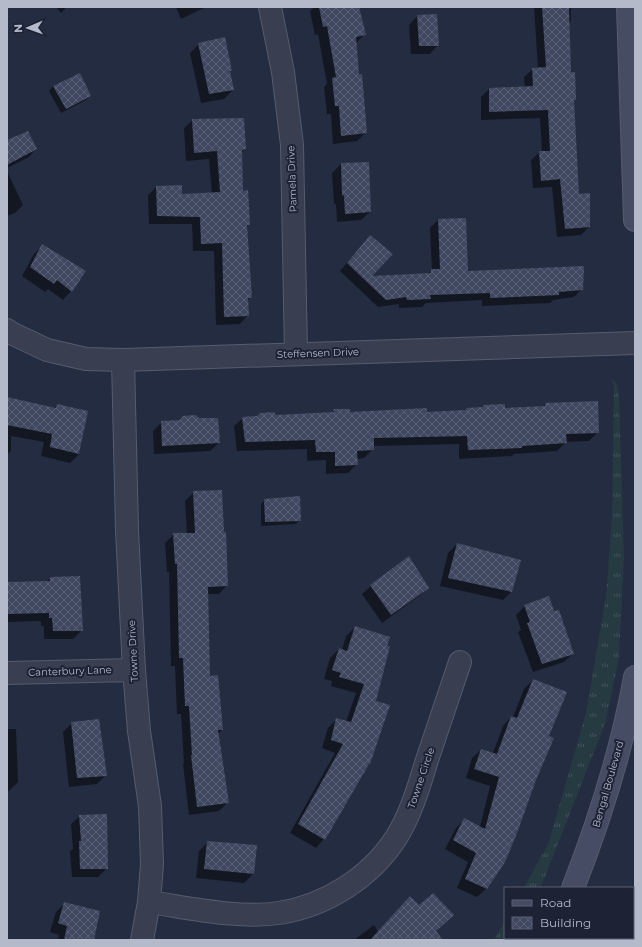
<svg xmlns="http://www.w3.org/2000/svg" width="642" height="947" viewBox="0 0 642 947" font-family="Montserrat,sans-serif">
<style>
.grass{fill:url(#grass-tufts)}
.shadow{fill:#0007}
.building{fill:url(#building-cross-hatch)}
.lines{fill:none;stroke-linecap:round;stroke-linejoin:round}
.street-casing{stroke:#565c6e;stroke-width:24}
.secondary-casing{stroke:#565c6e;stroke-width:24}
.street{stroke:#393e50;stroke-width:22}
.secondary{stroke:#464c63;stroke-width:22}
.labels{text-anchor:middle;dominant-baseline:central;stroke-width:4;stroke-linejoin:round;paint-order:stroke}
.street-label{font-size:10px;fill:#b5bacb;stroke:#1d2335}
</style>
<defs>
<pattern id="grass-tufts" width="24" height="20" patternUnits="userSpaceOnUse"><rect width="24" height="20" fill="#263a41"/><path d="M3 7l-1-3M5 7V3M7 7l1-3M15 17l-1-3M17 17v-4M19 17l1-3" fill="none" stroke="#43545b"/></pattern>
<pattern id="building-cross-hatch" width="8" height="8" patternUnits="userSpaceOnUse"><rect width="8" height="8" fill="#404861"/><path d="M0 0l8 8M0 8l8-8" fill="none" stroke="#596076"/></pattern>
</defs>
<rect width="100%" height="100%" fill="#242c41"/>
<g class="grass">
<path d="M612,378L617,385L619,396L624,557L619,657L606,721L543,882L540,888H524L549,842L586,713L606,597L612,517L614,389Z"/>
<path d="M505,921V938H517L516,940H494Z"/>
</g>
<g class="shadow">
<path d="M56,7H67L61,13Z"/>
<path d="M176,7H206L181,19Z"/>
<path d="M315,7H358L364,35L355,44L366,132L357,141L333,144L331,114H327L324,87L327,84L318,34L315,35L310,11Z"/>
<path d="M534,7H571V21L569,24L570,73L575,100L573,102L578,195L589,227L581,235L557,237L552,187L533,188L531,160L540,152H542L540,118L481,120V97L489,89L525,87L524,77L533,69H538Z"/>
<path d="M417,16L438,45L430,54H411L409,25Z"/>
<path d="M199,44L231,71L229,73L233,90L224,99L201,103L190,53Z"/>
<path d="M79,74L90,96L86,100L61,113L49,91L53,86Z"/>
<path d="M193,120L245,149L241,153L242,192L249,225L246,228L251,297L247,301L248,315L240,324L216,325L214,251H193L192,224H149L148,195L156,187L181,195L212,194L209,159L186,161L184,128Z"/>
<path d="M7,141L36,149L29,157L7,168Z"/>
<path d="M341,164L370,212L361,220L337,222L336,204H334L332,173Z"/>
<path d="M7,171L23,205L15,213L7,216Z"/>
<path d="M438,220L467,272L582,289L574,297L553,300L550,303L482,306V300L426,303L422,307L399,308V304L378,307L340,271L370,236L369,277L428,274L432,270L430,228Z"/>
<path d="M43,246L71,291L63,300L48,289L45,292L22,276L34,254Z"/>
<path d="M7,399L54,409L57,405L87,412L79,454L70,463L41,456L44,442L11,436V451L7,455Z"/>
<path d="M597,402L598,432L589,441L566,442L557,451L514,454L512,456L459,459V444L373,446V449L364,458L357,459V464L348,473L326,474V460L307,461V449L237,451L234,426L243,418L331,413L334,410L349,413H426L464,411L466,409L481,408L483,406L504,409L542,407L545,404Z"/>
<path d="M183,417L219,443L210,451L154,454L153,431L162,422L179,421Z"/>
<path d="M194,492L227,585L219,594H207L209,677L222,730L218,734L228,802L219,811L189,815L183,764L184,763L181,714H177L175,666H171L169,572H167L165,543L174,534H187L185,501Z"/>
<path d="M265,500L300,520L296,524L261,526V504Z"/>
<path d="M457,544L511,592L503,600L440,586L448,553Z"/>
<path d="M51,578L82,630L73,639H44V626H41V621L7,622V583L47,582Z"/>
<path d="M371,586L428,588L419,596L382,623L362,594Z"/>
<path d="M525,606L554,613L573,653L564,662L533,672L518,632L521,630L516,615Z"/>
<path d="M355,627L386,646L375,701L369,764L365,768L324,839L316,848L290,833L335,753L322,748L328,728L337,719L346,722L356,693L331,686L332,681L324,679L330,658L339,649L342,650L346,636Z"/>
<path d="M533,680L547,737L535,780L504,862L486,889L477,897L457,888L468,862L445,849L456,828L465,819L480,827L490,786L466,778L472,758L481,750L493,753L503,726L511,717H513L524,689Z"/>
<path d="M72,723L106,775L97,784L69,787L63,732Z"/>
<path d="M7,729H16L18,782L9,791H7Z"/>
<path d="M80,816L107,868L98,877H72L70,851L73,849L71,824Z"/>
<path d="M208,842L253,874L244,883L196,878L199,851Z"/>
<path d="M65,903L93,940H58L59,935L50,932L56,912Z"/>
<path d="M419,906L435,932L432,940H354L374,925L378,932Z"/>
<path d="M635,926V940H625L626,938H633V928Z"/>
</g>
<g class="building">
<path d="M319,7H359L366,35L356,37L359,74H362L367,133L341,136L339,106H335L332,78L336,77L327,26L323,27Z"/>
<path d="M542,7H569L571,72H575L576,100H574L579,194L590,193V227L565,229L560,179L541,181L539,151H550L548,110L489,112V88L533,86L532,68L546,67Z"/>
<path d="M437,14L439,46H419L417,15Z"/>
<path d="M225,37L232,71H230L234,90L209,94L198,43Z"/>
<path d="M80,73L91,96L66,109L53,86Z"/>
<path d="M244,118L246,149L242,150L243,191L248,190L250,225H247L252,298H248L249,316L224,317L222,243L201,244L200,217L157,216L156,186L182,185V194L220,192L217,151L194,153L192,119Z"/>
<path d="M28,131L37,149L7,165V140Z"/>
<path d="M369,162L371,212L345,214L344,195L342,196L341,163Z"/>
<path d="M466,218L468,271L584,266L583,290L559,292V295L490,298V293L430,295L431,299L407,300L406,297L386,300L347,263L370,235L393,254L372,276L431,273V269H440L438,219Z"/>
<path d="M42,244L86,271L72,292L57,280L54,284L30,267Z"/>
<path d="M7,397L56,408L57,404L88,411L79,454L50,447L52,434L7,425Z"/>
<path d="M598,401L599,433L566,434L567,443L522,446V448L468,450L467,436L374,438V450L357,451L358,465L335,466V452H316L315,440L245,442L242,417L257,416L260,413L274,412L276,415L334,412L333,409H350V412L427,408V412L466,410V408L483,407V405L505,404V408L545,406V403Z"/>
<path d="M196,415L199,418H218L220,443L162,446L161,421L180,420L183,416Z"/>
<path d="M222,490L224,532H226L228,586L208,587L210,676L218,675L223,730H218L229,803L197,807L191,755H192L189,706H185L183,658H179L177,564H175L173,533H195L193,491Z"/>
<path d="M300,496L301,521L265,522L264,499Z"/>
<path d="M457,543L521,560L512,592L448,578Z"/>
<path d="M409,556L429,588L391,615L370,585Z"/>
<path d="M80,576L83,631H53L52,618H49V613L7,614V582L50,581V577Z"/>
<path d="M549,596L554,611L559,610L574,654L542,664L527,623L530,622L524,605Z"/>
<path d="M355,626L390,637L387,646H390L376,701L390,705L370,764H369L325,840L298,824L343,744L331,740L336,718L351,722L364,684L339,677L341,673L332,670L339,648L347,651Z"/>
<path d="M533,679L567,692L549,736L554,738L536,780L517,833L505,862L487,889L465,879L476,853L453,840L464,818L485,829L499,777L474,769L481,749L497,754L511,716L517,718Z"/>
<path d="M99,719L107,776L77,778L71,722Z"/>
<path d="M107,814L108,869H80L79,841H81L79,815Z"/>
<path d="M207,841L257,845L254,874L204,869Z"/>
<path d="M433,893L454,915L436,931L443,940H370L410,896L419,905Z"/>
<path d="M64,902L100,911L94,940H64L67,926L58,923Z"/>
</g>
<g class="lines">
<g class="street-casing">
<g id="street">
<path d="M270,7L283,72L292,145L296,354"/>
<path d="M7,330L11,333L47,350L86,359L123,360L635,343"/>
<path d="M123,360L127,530L134,670L139,731L150,806L152,864L149,902L142,940"/>
<path d="M7,673L134,670"/>
<path d="M149,902C190,908 239,919 279,913C325,906 370,878 396,838C411,814 419,786 427,760C438,727 449,694 460,662"/>
</g>
</g>
<g class="secondary-casing">
<g id="secondary">
<path d="M628,7L635,220"/>
<path d="M573,888C600,819 622,750 635,677"/>
<path d="M548,940L549,938"/>
</g>
</g>
<use href="#street" class="street"/>
<use href="#secondary" class="secondary"/>
</g>
<g class="labels">
<g class="street-label">
<text transform="translate(292 179) rotate(-92)">Pamela Drive</text>
<text transform="translate(318 353) rotate(-2)">Steffensen Drive</text>
<text transform="translate(133 651) rotate(-93)">Towne Drive</text>
<text transform="translate(70 671) rotate(-2)">Canterbury Lane</text>
<text transform="translate(421 778) rotate(-71)">Towne Circle</text>
<text transform="translate(608 784) rotate(-74)">Bengal Boulevard</text>
</g>
</g>
<rect width="642" height="947" fill="none" stroke="#b5bacb" stroke-width="16"/>
<rect x="504" y="887" width="130" height="52" fill="#1d2335" stroke="#5a5f71"/>
<rect x="512" y="900" width="20" height="6" fill="#464c63" stroke="#5a5f71"/>
<text x="540" y="907" font-size="12" fill="#b5bacb">Road</text>
<rect x="512" y="917" width="20" height="12" fill="url(#building-cross-hatch)" stroke="#5a5f71"/>
<text x="540" y="927" font-size="12" fill="#b5bacb">Building</text>
<g transform="translate(28 28) rotate(268)" stroke="#1d2335" stroke-width="3" paint-order="stroke">
<path d="M0-3L7 15L0 10L-7 15Z" fill="#b5bacb"/>
<text y="-6" font-size="11" font-weight="bold" text-anchor="middle" fill="#b5bacb">N</text>
</g>
</svg>
